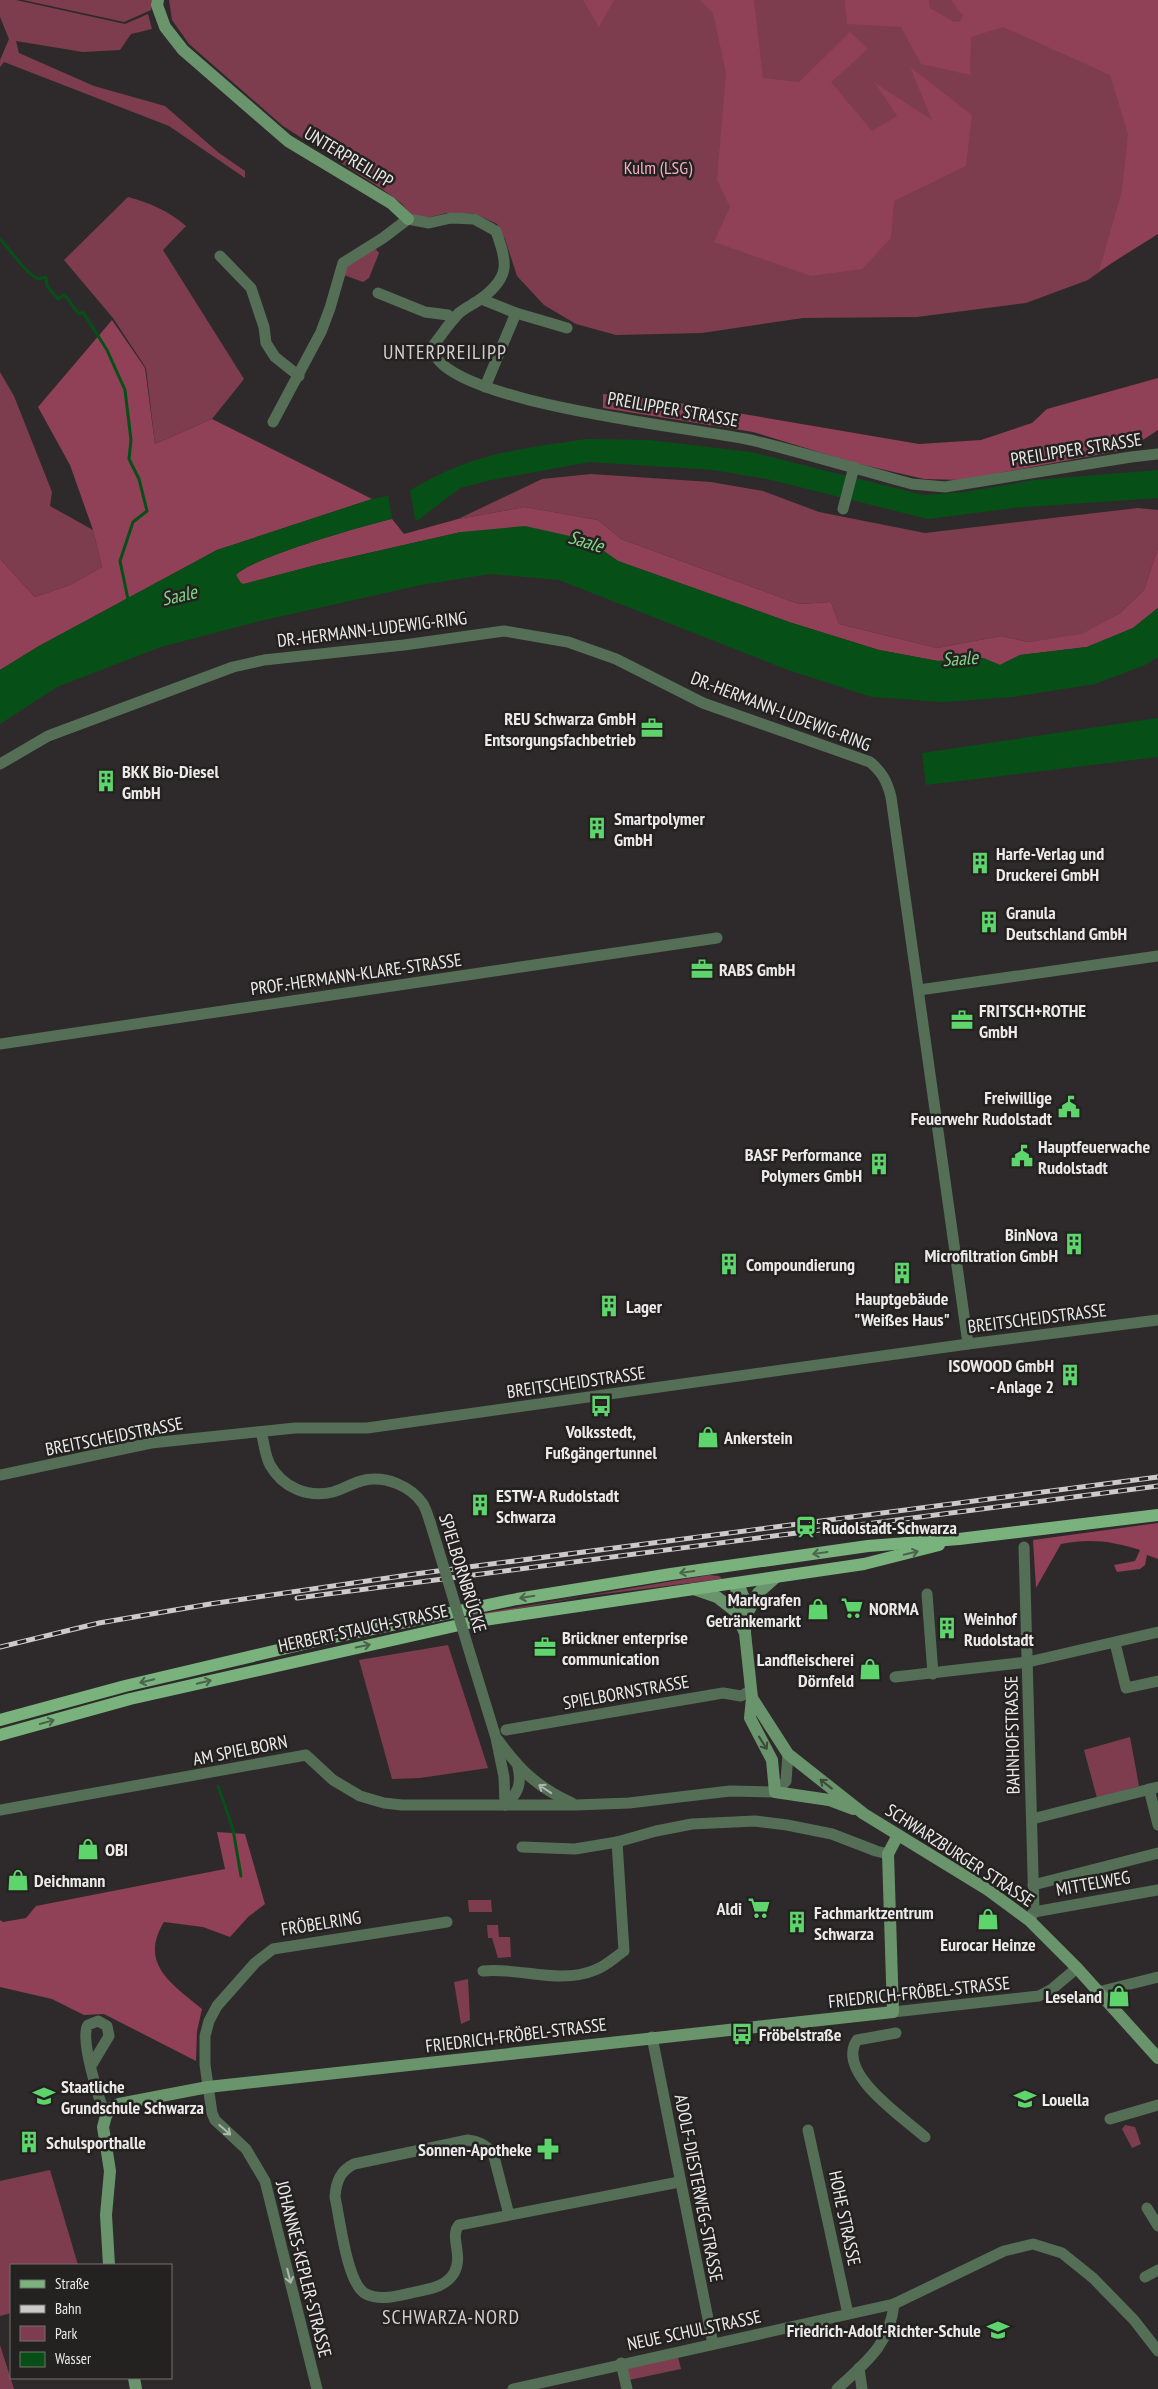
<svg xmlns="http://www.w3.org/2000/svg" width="1158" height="2389" viewBox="0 0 1158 2389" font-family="'PT Sans Narrow',sans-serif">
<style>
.green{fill:#7d3d4e}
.forest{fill:#904057}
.water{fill:#065017}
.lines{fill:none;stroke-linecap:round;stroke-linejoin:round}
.stream{stroke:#065017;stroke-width:3}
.street{stroke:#546f56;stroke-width:11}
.secondary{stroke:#6a956c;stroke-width:12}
.primary{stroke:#7ab27e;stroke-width:12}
.rail-casing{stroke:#cbc9c9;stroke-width:5}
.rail{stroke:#242121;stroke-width:3;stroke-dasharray:9;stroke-linecap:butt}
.street-bridge{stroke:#546f56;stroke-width:11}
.oneway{stroke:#4b624b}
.oneway2{stroke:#3c4a3b}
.oneway3{stroke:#afb8ae}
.labels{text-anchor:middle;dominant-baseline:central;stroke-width:5;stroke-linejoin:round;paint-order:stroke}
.street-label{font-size:18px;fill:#ebe9e9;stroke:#242121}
.park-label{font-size:18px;fill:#f5afbf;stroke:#242121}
.poi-label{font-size:18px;font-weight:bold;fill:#ebe9e9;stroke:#242121;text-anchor:start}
.water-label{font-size:19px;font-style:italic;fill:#80d887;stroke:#242121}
.quarter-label{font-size:20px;letter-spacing:1px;fill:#d3cecf;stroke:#242121}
</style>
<rect width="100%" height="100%" fill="#2e2a2b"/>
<g class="green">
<path d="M0,0H16L125,24L148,14L152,29L131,34L120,50L83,52L16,41L19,53L94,86L165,106L219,153L245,171V178L169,126L4,62L0,67V60L9,39L0,17Z"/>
<path d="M23,0H152L151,10L124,22Z"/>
<path d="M169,0H1158V230L1088,280L1026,303L917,317L803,318L702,333L616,335L576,324L544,305L517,276L505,239L497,224L473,213H446L427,218L412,216L401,203L382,189L283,126L189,44L172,20Z"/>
<path d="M128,197C150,203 169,211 186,226L163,250L244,379L212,419L155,444L146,368L113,318L64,260Z"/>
<path d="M374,247L379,253L369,278L363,282L344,275L348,264Z"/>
<path d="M0,372L14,396L52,492L50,506L93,530L102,567L70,585L35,597L0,559Z"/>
<path d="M591,474L711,482L763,491L819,512L925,533L1138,508L1158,510V548L1144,590L1120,613L1082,635L1028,642L1001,636L937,648L839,624L831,602L799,604L621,539L598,520L525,507L458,519L542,479Z"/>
<path d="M709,1575L719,1576L722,1579L580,1597L467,1618L466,1616Z"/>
<path d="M448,1645L488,1768L420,1778L392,1779L359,1660Z"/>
<path d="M1130,1737L1139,1786L1097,1798L1084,1750Z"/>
<path d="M468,1900H491L492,1912H469Z"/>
<path d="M487,1925H498L499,1937H510L511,1957L498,1958L492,1938H488Z"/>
<path d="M468,1979L470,2020L461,2024L454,1982Z"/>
<path d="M1125,2125L1135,2127L1141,2144L1132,2148L1122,2129Z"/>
<path d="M50,2170L78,2265H11V2313L0,2316V2181Z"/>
<path d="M0,2345L14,2389H0Z"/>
<path d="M678,2357L681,2369L629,2380L626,2368Z"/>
</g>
<g class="forest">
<path d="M583,0H614L599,27Z"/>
<path d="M700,0H754L763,78L799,82L850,32L868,49L831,82L872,131L897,116L875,83L932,120L910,67L972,115L966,166L894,201L891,238L862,269L811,276L714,242L730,207L717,180L726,73L713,13Z"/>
<path d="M845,0H929L930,8L954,22L960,21L963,16L951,0H1158V234L1099,271L1122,191L1128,134L1110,75L1003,27L971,37L970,75L921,64L901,27L847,24Z"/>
<path d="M112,320L145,368L155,444L212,419L372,499L217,550L39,646L0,670V559L35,597L70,585L102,567L93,530L70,465L38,407Z"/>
<path d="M1158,378V430L1129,449L962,480L924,479L855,463L753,432L603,408V394L667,401L919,444L981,440L1032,423L1047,409Z"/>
<path d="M525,507L598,520L621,539L799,604L831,602L839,624L937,648L1001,636L1028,642L1082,634L1120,613L1144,590L1158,548V608L1133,628L1087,647L1020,655L1000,665L983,658L938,661L879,650L789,622L618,561L588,540L461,532L316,565L244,584H241L236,575C251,558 365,525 392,519L404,534L458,519Z"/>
<path d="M1158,1523V1559L1147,1555L1145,1565L1140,1569L1117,1572L1114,1565L1135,1561L1140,1550C1113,1541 1089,1538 1061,1544L1036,1588L1033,1540Z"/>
<path d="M217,1832L245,1834L265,1904L248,1917L230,1937L203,1927L164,1922C138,1964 173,1985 202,2009L197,2031L196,2061L104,2014L84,2015L52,1999L0,1987V1920L3,1922L26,1918L36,1906L225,1869Z"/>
</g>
<g class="water">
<path d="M586,439L649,440L751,452L923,495L965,492L1035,480L1158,470V498L1014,508L928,519L767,479L713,470L590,462L491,480L460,488L417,521L415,519L410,490C430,479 451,468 473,461C509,449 548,445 586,439Z"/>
<path d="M388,496L392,519C366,525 250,558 236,575L241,583L244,584L316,565L461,532L525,526L588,540L618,561L789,622L879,650L938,661L983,658L1000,665L1020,655L1087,647L1133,628L1158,608V657L1145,665L1095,684L1013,697L943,702L872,697L788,670L559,580L490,574L421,585L260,621L161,647L57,687L0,724V670L39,646L217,550L372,499Z"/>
<path d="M1158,718V757L926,785L922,753Z"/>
</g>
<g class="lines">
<g class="stream">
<path d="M0,239C13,252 22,270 38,279L46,277L47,286L58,299L64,295C71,301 73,308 79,314L83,312L107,350L125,390L131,440L129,459L139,479L147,511L133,522L120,561L129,604"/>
<path d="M218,1786L233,1829L241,1876"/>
</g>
<g class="street">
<path d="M220,256L251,288L264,327L266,343L275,357L299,376"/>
<path d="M378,293L425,312L448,315L454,319"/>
<path d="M481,299L516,313L567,328"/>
<path d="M485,387L516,313"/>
<path d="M273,422L321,332L330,308L343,263L383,238L408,219L429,223L451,218L474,219L496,231C507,263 511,276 482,298C474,304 466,307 459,313C449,323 441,336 432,347C439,404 702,428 755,441C808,454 860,470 912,484L945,487L1131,457L1158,454"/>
<path d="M843,509L854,467"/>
<path d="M0,764L48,736L233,667L264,660L404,645L504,631L568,642L616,659L703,703L870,762C882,772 887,781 891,797L968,1344"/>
<path d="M919,990L1158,956"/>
<path d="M0,1044L717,938"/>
<path d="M261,1432C264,1442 265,1456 270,1465C283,1488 308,1498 333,1492C344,1489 354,1482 365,1480C386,1476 411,1486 423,1504C426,1509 428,1516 430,1522"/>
<path d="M0,1475L151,1443L295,1428H367L968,1344L1158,1320"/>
<path d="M1024,1547L1034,1910L1030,1921"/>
<path d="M927,1594L933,1674"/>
<path d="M1115,1643L1126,1688L1158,1681"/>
<path d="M472,1660L496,1738L504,1777L505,1805"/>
<path d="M895,1677L1028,1662L1158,1632"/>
<path d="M506,1730L723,1693L741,1696L750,1691"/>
<path d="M498,1740C520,1770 537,1787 572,1803"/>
<path d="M1149,1789L1158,1825"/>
<path d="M505,1805C518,1793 522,1785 518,1767"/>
<path d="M0,1810L306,1755L333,1780L360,1796L384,1803L402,1805H575L629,1803L730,1791L775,1792L786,1781L788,1754"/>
<path d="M1032,1819L1158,1787"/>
<path d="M522,1847L575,1849L617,1842L656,1831L692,1824L755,1821L787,1825L832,1834L876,1851L888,1854"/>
<path d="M1033,1885L1158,1853"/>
<path d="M1034,1912L1158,1890"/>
<path d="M483,1971C520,1967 559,1985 595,1970C606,1966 615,1957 624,1951L617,1842"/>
<path d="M1098,1992L1158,1977"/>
<path d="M893,2012L1039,1996L1052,1989L1077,1968"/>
<path d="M896,2033L857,2040C835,2073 904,2118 925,2137"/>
<path d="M652,2037L713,2344"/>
<path d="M91,2066L109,2036L107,2026L98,2021L88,2025C79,2037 99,2100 106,2116"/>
<path d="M1110,2119L1158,2105"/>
<path d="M808,2130L848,2314"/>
<path d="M1147,2208L1158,2226"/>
<path d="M509,2215L493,2153C486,2145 479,2141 468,2140L354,2164C340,2171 336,2182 335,2197C340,2219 347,2285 366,2294C380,2301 396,2296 411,2293C427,2289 445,2288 454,2273C464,2256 449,2236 459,2225L679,2182"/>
<path d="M1145,2277L1158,2270"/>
<path d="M621,2363L627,2389"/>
<path d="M859,2368L862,2389"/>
<path d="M317,2389L265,2181L246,2149L215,2120L212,2113L205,2065V2036L209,2021L217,2006L255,1963L273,1949L447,1922"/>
<path d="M513,2389L894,2304L1004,2251L1033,2244L1062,2253L1093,2278L1134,2320L1158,2351"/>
<path d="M837,2389C865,2363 890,2345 894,2304"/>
</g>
<g class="secondary">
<path d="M158,0L157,5L165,27L183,50L288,141L391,203L408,219"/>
<path d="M738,1583L734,1602L735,1611L745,1633L752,1698L788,1754L864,1814L988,1890L1030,1921L1077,1968L1158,2058"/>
<path d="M738,1583L745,1601V1631"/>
<path d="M694,1589L717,1597L735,1611"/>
<path d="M747,1614L758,1593L775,1578"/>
<path d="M752,1698L750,1718L772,1760L775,1792L829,1800L853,1809"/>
<path d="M109,2265L106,2215L110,2171L103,2127L106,2116L111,2108L119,2104L208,2087L893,2012L888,1854L898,1835"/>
<path d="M134,2378L136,2389"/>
</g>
<g class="primary">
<path d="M0,1720L125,1686L325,1639L517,1599L671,1574L868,1546L959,1539L1158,1515"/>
<path d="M0,1735L130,1699L477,1621L864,1564L939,1545"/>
</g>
<g class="rail-casing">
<g id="rail">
<path d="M297,1598L1158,1486"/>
<path d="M0,1647L99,1623L210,1604L415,1574L1158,1477"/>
</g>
</g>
<use href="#rail" class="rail"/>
<path class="street-bridge" d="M430,1522L472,1660"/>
</g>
<defs><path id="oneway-shaft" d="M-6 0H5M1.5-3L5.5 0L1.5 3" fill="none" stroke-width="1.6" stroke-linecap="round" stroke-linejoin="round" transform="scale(1.25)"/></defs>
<g class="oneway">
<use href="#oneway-shaft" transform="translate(820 1553) rotate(172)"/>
<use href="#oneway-shaft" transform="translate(911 1553) rotate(-13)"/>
<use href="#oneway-shaft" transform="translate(687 1572) rotate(172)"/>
<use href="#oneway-shaft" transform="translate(527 1597) rotate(171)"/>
<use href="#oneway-shaft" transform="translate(363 1646) rotate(-12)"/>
<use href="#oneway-shaft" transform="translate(147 1681) rotate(167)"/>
<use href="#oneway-shaft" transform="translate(204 1682) rotate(-13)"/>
<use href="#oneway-shaft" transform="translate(47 1722) rotate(-15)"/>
</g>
<g class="oneway2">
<use href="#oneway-shaft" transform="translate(763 1743) rotate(58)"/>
<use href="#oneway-shaft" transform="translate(826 1784) rotate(-142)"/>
</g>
<g class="oneway3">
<use href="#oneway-shaft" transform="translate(545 1789) rotate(-146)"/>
<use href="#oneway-shaft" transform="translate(225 2130) rotate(41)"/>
<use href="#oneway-shaft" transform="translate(289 2276) rotate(76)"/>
</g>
<defs>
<g id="office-bare" transform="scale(1.725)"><path d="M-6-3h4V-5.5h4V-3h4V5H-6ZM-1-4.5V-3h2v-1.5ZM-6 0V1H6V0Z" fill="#5ed56c" stroke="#242121" stroke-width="2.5" paint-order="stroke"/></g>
<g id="building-bare" transform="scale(1.725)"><path d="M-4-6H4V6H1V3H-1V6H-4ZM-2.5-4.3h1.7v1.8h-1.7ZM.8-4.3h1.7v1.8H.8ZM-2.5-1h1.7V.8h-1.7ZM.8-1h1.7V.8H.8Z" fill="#5ed56c" stroke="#242121" stroke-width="2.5" paint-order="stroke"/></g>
<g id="civic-bare" transform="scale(1.725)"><path d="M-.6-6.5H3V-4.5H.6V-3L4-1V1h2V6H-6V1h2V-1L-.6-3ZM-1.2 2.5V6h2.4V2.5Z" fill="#5ed56c" stroke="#242121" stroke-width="2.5" paint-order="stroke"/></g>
<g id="bus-bare" transform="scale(1.725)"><path d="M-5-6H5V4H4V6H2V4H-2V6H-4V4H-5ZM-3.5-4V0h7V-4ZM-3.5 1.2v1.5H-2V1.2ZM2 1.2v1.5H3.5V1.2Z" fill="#5ed56c" stroke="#242121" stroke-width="2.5" paint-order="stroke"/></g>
<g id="shop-bare" transform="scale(1.725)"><path d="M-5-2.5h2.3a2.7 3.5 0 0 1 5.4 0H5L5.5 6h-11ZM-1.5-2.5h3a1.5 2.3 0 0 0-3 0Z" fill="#5ed56c" stroke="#242121" stroke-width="2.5" paint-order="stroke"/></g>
<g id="station-bare" transform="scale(1.725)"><path d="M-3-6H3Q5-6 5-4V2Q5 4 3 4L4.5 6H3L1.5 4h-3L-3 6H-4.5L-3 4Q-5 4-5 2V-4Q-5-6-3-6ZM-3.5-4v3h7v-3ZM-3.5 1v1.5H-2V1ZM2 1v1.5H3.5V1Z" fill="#5ed56c" stroke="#242121" stroke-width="2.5" paint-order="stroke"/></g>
<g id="supermarket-bare" transform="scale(1.725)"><path d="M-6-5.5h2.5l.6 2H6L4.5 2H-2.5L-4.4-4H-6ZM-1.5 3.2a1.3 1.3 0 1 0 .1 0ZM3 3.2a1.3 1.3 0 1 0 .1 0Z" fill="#5ed56c" stroke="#242121" stroke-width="2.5" paint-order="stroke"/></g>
<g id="school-bare" transform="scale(1.725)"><path d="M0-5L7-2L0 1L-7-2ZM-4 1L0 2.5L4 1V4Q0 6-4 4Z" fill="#5ed56c" stroke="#242121" stroke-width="2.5" paint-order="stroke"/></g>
<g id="pharmacy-bare" transform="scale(1.725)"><path d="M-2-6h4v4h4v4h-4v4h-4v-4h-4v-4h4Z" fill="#5ed56c" stroke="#242121" stroke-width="2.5" paint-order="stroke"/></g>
</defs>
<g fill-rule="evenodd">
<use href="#office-bare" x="652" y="728"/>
<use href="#building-bare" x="106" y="781"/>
<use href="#building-bare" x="597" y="828"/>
<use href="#building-bare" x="980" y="863"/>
<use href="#building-bare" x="989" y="922"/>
<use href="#office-bare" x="702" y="969"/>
<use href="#office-bare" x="962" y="1020"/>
<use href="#civic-bare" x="1069" y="1107"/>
<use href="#civic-bare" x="1022" y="1156"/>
<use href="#building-bare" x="879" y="1164"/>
<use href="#building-bare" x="1074" y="1244"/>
<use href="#building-bare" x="729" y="1264"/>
<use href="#building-bare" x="902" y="1273"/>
<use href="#building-bare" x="609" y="1306"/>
<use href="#building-bare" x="1070" y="1375"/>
<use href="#bus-bare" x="601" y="1406"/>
<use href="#shop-bare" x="708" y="1437"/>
<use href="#building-bare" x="480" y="1505"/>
<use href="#station-bare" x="806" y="1527"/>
<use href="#supermarket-bare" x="852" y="1608"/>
<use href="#shop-bare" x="818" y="1609"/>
<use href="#building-bare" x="947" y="1628"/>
<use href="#office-bare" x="545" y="1647"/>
<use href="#shop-bare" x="870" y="1669"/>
<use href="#shop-bare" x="88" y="1849"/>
<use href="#shop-bare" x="18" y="1880"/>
<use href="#supermarket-bare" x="759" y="1908"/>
<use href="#shop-bare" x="988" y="1919"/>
<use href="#building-bare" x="797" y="1922"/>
<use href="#shop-bare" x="1119" y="1996"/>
<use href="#bus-bare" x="742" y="2034"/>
<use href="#school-bare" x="44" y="2096"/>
<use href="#school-bare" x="1025" y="2099"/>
<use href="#building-bare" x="29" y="2142"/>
<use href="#pharmacy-bare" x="548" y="2149"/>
<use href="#school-bare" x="998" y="2330"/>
</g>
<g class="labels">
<g class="street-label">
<text transform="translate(349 157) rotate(31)">UNTERPREILIPP</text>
<text transform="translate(673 409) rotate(10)">PREILIPPER STRASSE</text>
<text transform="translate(1076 449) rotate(-9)">PREILIPPER STRASSE</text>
<text transform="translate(372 629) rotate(-7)">DR.-HERMANN-LUDEWIG-RING</text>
<text transform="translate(781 711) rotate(21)">DR.-HERMANN-LUDEWIG-RING</text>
<text transform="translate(356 974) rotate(-8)">PROF.-HERMANN-KLARE-STRASSE</text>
<text transform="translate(1037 1318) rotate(-7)">BREITSCHEIDSTRASSE</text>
<text transform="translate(576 1382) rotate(-8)">BREITSCHEIDSTRASSE</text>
<text transform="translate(114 1436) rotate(-11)">BREITSCHEIDSTRASSE</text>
<text transform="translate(463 1573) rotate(73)">SPIELBORNBRÜCKE</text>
<text transform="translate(363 1628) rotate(-12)">HERBERT-STAUCH-STRASSE</text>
<text transform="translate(626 1692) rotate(-10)">SPIELBORNSTRASSE</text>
<text transform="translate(1012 1735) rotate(-91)">BAHNHOFSTRASSE</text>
<text transform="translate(240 1750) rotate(-11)">AM SPIELBORN</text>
<text transform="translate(960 1855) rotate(33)">SCHWARZBURGER STRASSE</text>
<text transform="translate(1093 1883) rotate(-10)">MITTELWEG</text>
<text transform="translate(321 1923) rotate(-9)">FRÖBELRING</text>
<text transform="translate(919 1992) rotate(-6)">FRIEDRICH-FRÖBEL-STRASSE</text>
<text transform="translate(516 2035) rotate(-7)">FRIEDRICH-FRÖBEL-STRASSE</text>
<text transform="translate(699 2188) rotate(79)">ADOLF-DIESTERWEG-STRASSE</text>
<text transform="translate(845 2218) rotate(78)">HOHE STRASSE</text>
<text transform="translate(304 2269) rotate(76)">JOHANNES-KEPLER-STRASSE</text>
<text transform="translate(694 2330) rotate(-12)">NEUE SCHULSTRASSE</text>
</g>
<g class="park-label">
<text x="658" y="167">Kulm (LSG)</text>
</g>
<g class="poi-label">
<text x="636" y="718" text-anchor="end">REU Schwarza GmbH<tspan x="636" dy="21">Entsorgungsfachbetrieb</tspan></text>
<text x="122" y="771">BKK Bio-Diesel<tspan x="122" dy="21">GmbH</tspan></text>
<text x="614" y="818">Smartpolymer<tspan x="614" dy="21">GmbH</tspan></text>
<text x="996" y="853">Harfe-Verlag und<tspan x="996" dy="21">Druckerei GmbH</tspan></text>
<text x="1006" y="912">Granula<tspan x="1006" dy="21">Deutschland GmbH</tspan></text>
<text x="719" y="969">RABS GmbH</text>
<text x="979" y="1010">FRITSCH+ROTHE<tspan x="979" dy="21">GmbH</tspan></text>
<text x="1052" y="1097" text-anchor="end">Freiwillige<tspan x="1052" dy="21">Feuerwehr Rudolstadt</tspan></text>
<text x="1038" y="1146">Hauptfeuerwache<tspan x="1038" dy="21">Rudolstadt</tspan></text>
<text x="862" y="1154" text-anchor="end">BASF Performance<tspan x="862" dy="21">Polymers GmbH</tspan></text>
<text x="1058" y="1234" text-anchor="end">BinNova<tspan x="1058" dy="21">Microfiltration GmbH</tspan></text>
<text x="746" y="1264">Compoundierung</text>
<text x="902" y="1298" text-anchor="middle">Hauptgebäude<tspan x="902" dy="21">"Weißes Haus"</tspan></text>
<text x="626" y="1306">Lager</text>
<text x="1054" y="1365" text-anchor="end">ISOWOOD GmbH<tspan x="1054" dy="21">- Anlage 2</tspan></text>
<text x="601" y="1431" text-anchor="middle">Volksstedt,<tspan x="601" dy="21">Fußgängertunnel</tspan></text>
<text x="724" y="1437">Ankerstein</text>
<text x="496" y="1495">ESTW-A Rudolstadt<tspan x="496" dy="21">Schwarza</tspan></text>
<text x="822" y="1527">Rudolstadt-Schwarza</text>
<text x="801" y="1599" text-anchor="end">Markgrafen<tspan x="801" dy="21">Getränkemarkt</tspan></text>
<text x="869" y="1608">NORMA</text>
<text x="964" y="1618">Weinhof<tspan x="964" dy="21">Rudolstadt</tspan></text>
<text x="562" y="1637">Brückner enterprise<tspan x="562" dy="21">communication</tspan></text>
<text x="854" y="1659" text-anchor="end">Landfleischerei<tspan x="854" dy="21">Dörnfeld</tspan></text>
<text x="105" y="1849">OBI</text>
<text x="34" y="1880">Deichmann</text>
<text x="742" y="1908" text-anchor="end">Aldi</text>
<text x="814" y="1912">Fachmarktzentrum<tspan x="814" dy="21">Schwarza</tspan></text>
<text x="988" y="1944" text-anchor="middle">Eurocar Heinze</text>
<text x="1102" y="1996" text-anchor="end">Leseland</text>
<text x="759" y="2034">Fröbelstraße</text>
<text x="61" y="2086">Staatliche<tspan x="61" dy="21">Grundschule Schwarza</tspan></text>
<text x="1042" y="2099">Louella</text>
<text x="46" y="2142">Schulsporthalle</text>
<text x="532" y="2149" text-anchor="end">Sonnen-Apotheke</text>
<text x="981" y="2330" text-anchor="end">Friedrich-Adolf-Richter-Schule</text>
</g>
<g class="water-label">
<text transform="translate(586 541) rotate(17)">Saale</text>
<text transform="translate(179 595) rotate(-13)">Saale</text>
<text transform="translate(960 658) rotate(-4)">Saale</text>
</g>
<g class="quarter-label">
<text x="445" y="352">UNTERPREILIPP</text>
<text x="451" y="2317">SCHWARZA-NORD</text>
</g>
</g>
<rect x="10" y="2264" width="162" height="115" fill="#242121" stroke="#747171"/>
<rect x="20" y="2280" width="25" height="8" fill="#7ab27e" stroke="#747171"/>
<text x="55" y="2289" font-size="15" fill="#ebe9e9">Straße</text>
<rect x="20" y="2305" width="25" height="8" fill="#cbc9c9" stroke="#747171"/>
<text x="55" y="2314" font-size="15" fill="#ebe9e9">Bahn</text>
<rect x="20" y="2326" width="25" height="15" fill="#7d3d4e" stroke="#747171"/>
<text x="55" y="2339" font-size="15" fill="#ebe9e9">Park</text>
<rect x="20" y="2352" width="25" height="15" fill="#065017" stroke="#747171"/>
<text x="55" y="2364" font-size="15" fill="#ebe9e9">Wasser</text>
</svg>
